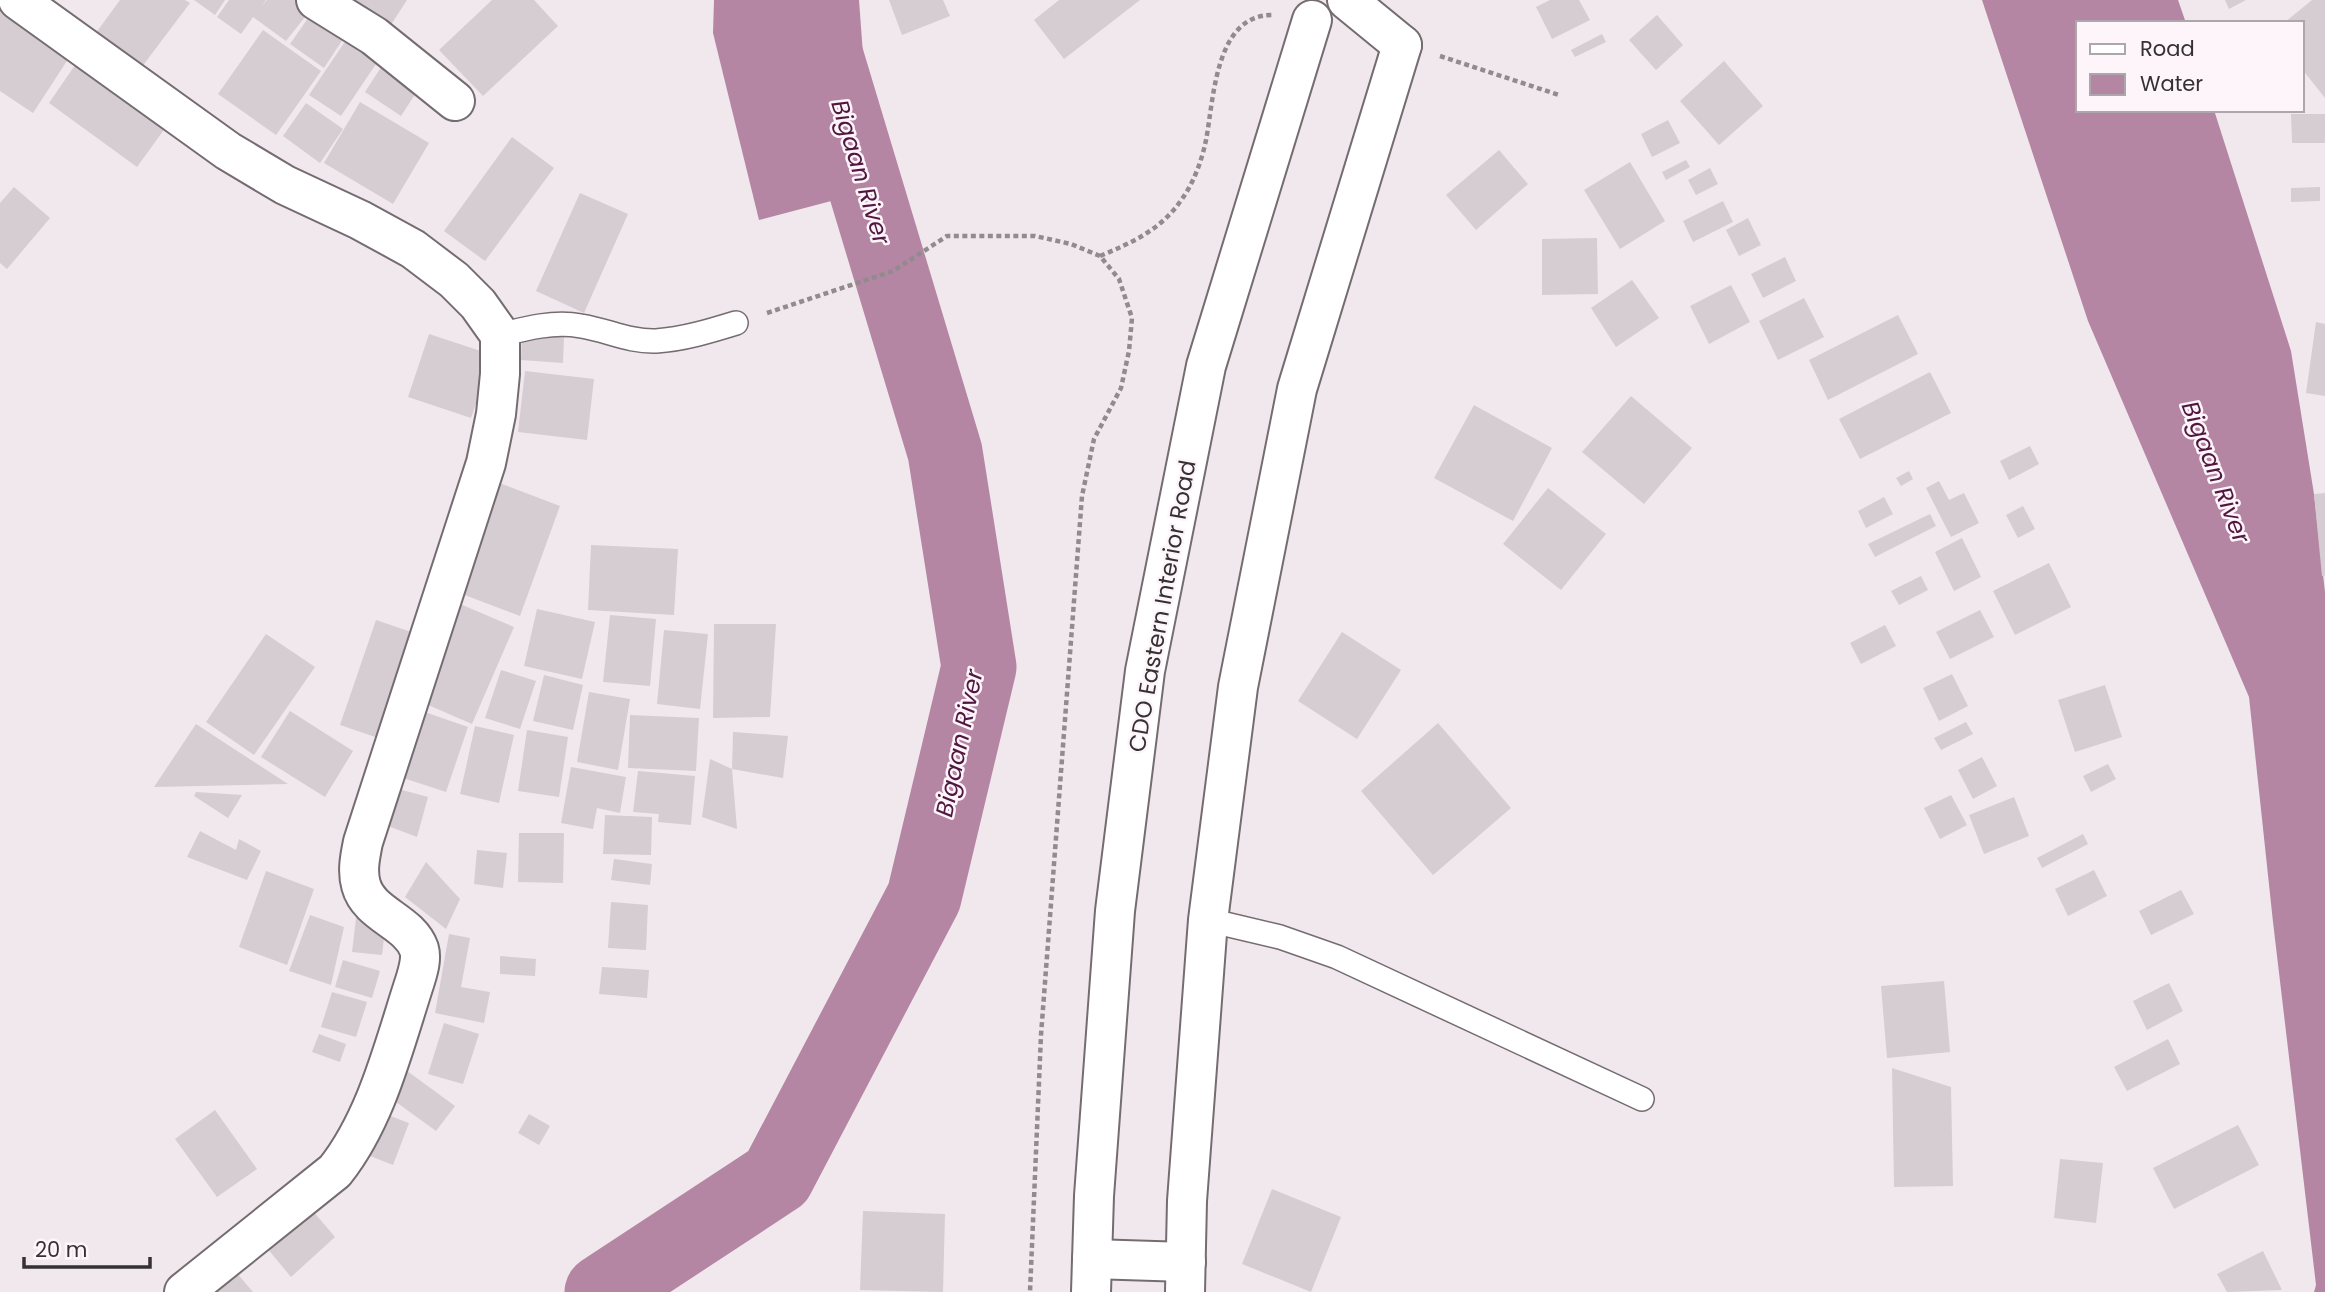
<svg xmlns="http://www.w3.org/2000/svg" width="2325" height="1292" viewBox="0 0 2325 1292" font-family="Poppins,sans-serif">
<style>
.water{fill:#b486a3}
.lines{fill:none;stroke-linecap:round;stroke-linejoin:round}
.river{stroke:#b486a3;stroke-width:75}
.building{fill:#d5cdd2}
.lane-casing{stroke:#746c71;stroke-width:26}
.street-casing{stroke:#746c71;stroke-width:42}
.primary-casing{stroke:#746c71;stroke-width:42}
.path{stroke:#918b8e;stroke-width:4.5;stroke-dasharray:5 3.5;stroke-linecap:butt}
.lane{stroke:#fff;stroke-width:23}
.street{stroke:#fff;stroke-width:38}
.primary{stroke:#fff;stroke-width:38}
.labels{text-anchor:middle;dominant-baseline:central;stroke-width:5;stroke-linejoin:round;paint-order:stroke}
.street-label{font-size:23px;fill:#343133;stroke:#fef5fb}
.water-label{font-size:24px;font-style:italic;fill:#501840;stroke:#fef5fb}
</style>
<rect width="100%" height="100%" fill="#f1e8ed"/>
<g class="water">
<path d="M714,0H859L873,190L759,220L713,33Z"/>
<path d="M1982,0H2178L2186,23H2078V110H2214L2291,351L2314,494L2325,592V1292H2314L2316,1285L2273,922L2249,697L2088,321Z"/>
</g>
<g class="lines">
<path class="river" d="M602,1292L777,1177L924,897L979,667L945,452L809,0"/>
</g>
<g class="building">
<path d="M0,0L76,47L33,113L0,91Z"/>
<path d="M120,0H185L190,3L135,76L90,41Z"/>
<path d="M194,0H225L215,15Z"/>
<path d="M229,0H266L262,6L267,0H302L312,8L286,41L253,17L241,34L217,17Z"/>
<path d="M333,0H407L385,34Z"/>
<path d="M492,0H534L558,26L483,96L439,50Z"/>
<path d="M889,0H943L950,16L902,35Z"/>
<path d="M1059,0H1140L1064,59L1034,20Z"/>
<path d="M1550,0H1579L1590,20L1552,39L1536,7Z"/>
<path d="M2225,0H2246L2229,9Z"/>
<path d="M2312,0H2325V98L2302,69V23H2284Z"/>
<path d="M315,8L349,30L324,68L290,44Z"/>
<path d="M1657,15L1683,45L1656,70L1629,40Z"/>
<path d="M263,30L321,71L276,135L218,94Z"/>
<path d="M350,34L382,55L341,116L309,95Z"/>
<path d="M1602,34L1606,42L1575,57L1571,50Z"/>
<path d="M82,55L171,120L137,167L49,103Z"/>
<path d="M387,58L423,82L401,116L365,92Z"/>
<path d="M1724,61L1763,106L1719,145L1680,101Z"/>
<path d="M360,102L429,143L393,204L324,163Z"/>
<path d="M306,103L343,129L320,163L283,136Z"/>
<path d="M2291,114H2325V143H2292Z"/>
<path d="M1668,120L1680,143L1652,157L1641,134Z"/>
<path d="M512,137L554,168L485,261L444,231Z"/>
<path d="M1499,150L1528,184L1476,230L1446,195Z"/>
<path d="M1686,160L1690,167L1666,180L1662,172Z"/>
<path d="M1630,162L1665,221L1620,249L1584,190Z"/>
<path d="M1710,168L1718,184L1696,195L1688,180Z"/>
<path d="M14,187L50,218L7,269L0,263V203Z"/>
<path d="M2320,187V201L2291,202V188Z"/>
<path d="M580,193L628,214L584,313L536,291Z"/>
<path d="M1723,201L1733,222L1693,242L1683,221Z"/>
<path d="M1748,218L1761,245L1739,256L1726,230Z"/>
<path d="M1597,238L1598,294L1542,295V239Z"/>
<path d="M1785,257L1796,281L1763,298L1751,274Z"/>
<path d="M1632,280L1659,318L1616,347L1591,308Z"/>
<path d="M1731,285L1750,322L1709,344L1690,306Z"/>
<path d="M1804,298L1824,337L1778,360L1759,321Z"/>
<path d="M1898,315L1918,354L1828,400L1809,360Z"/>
<path d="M2316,322L2325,324V396L2306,393Z"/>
<path d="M429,334L493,355L471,418L408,397Z"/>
<path d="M522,334L564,336L563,363L521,360Z"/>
<path d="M525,371L594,379L587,440L518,432Z"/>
<path d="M1930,372L1951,413L1860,459L1839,419Z"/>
<path d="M1631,396L1692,448L1644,504L1582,452Z"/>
<path d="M1474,405L1552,448L1513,521L1434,478Z"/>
<path d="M2030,446L2039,464L2009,480L2000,461Z"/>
<path d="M1909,471L1913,479L1901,486L1896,478Z"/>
<path d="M494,481L560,506L520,616L454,591Z"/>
<path d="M1939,481L1949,500L1964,493L1979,523L1951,537L1926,488Z"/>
<path d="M1548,488L1606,534L1561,590L1503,544Z"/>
<path d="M2325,493V576H2322L2314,494Z"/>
<path d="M1884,497L1893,514L1866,528L1858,511Z"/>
<path d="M2023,506L2035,529L2018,538L2006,515Z"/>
<path d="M1930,514L1936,526L1875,557L1868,544Z"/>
<path d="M1962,538L1981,577L1954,591L1935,552Z"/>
<path d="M591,545L678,549L674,615L588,610Z"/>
<path d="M2049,563L2071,607L2015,635L1993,591Z"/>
<path d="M1921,576L1928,590L1899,605L1891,591Z"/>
<path d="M453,601L514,627L472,724L412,698Z"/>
<path d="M537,609L595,622L582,679L524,666Z"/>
<path d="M1980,610L1994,637L1950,659L1936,632Z"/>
<path d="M610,615L656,619L650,686L603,682Z"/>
<path d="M376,620L420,635L384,740L340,725Z"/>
<path d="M714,624H776L770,717L713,718Z"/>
<path d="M1885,625L1896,646L1861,664L1850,643Z"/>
<path d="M664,630L708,634L700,709L657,704Z"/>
<path d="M1342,632L1401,670L1357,739L1298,701Z"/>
<path d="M266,634L315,667L254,755L206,722Z"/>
<path d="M501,670L536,681L520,729L485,718Z"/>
<path d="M1952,674L1968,706L1939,721L1923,688Z"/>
<path d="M544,675L583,685L573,730L533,721Z"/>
<path d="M2105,685L2122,737L2075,752L2058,700Z"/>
<path d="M589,692L630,699L618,770L577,762Z"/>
<path d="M419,710L468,727L446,792L397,776Z"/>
<path d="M290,711L353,751L325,797L261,757Z"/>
<path d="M630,715L699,718L696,771L628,768Z"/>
<path d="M1966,722L1973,734L1941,750L1934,738Z"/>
<path d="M1438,723L1511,808L1433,875L1361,791Z"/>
<path d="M196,724L288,784L154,787Z"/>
<path d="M475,726L514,735L499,803L460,794Z"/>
<path d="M527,730L568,737L559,797L518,791Z"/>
<path d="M733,732L788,736L783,778L732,769Z"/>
<path d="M1982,757L1997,786L1973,799L1958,770Z"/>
<path d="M710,759L732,769L737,829L702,817Z"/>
<path d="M2108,764L2116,779L2091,792L2083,776Z"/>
<path d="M571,767L626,777L620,813L597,808L593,829L561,823Z"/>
<path d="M638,771L695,776L691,825L658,822L659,814L633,812Z"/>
<path d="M395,788L428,797L417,837L380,823Z"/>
<path d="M196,792L242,795L228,818L194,796Z"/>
<path d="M1951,795L1967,825L1940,839L1924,808Z"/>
<path d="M2014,797L2029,836L1984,854L1969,815Z"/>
<path d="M605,815L652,817L651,855L603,854Z"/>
<path d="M200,831L236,850L239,839L261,851L247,880L187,857Z"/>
<path d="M519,833H564L563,883L518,882Z"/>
<path d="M2083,834L2088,844L2042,868L2037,858Z"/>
<path d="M477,850L507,853L503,888L474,884Z"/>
<path d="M614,859L652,864L650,885L611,880Z"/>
<path d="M426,862L460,899L446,929L405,897Z"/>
<path d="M2094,870L2107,896L2068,916L2055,889Z"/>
<path d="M266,871L314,889L287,965L239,947Z"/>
<path d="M2181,890L2194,914L2151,935L2139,911Z"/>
<path d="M611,902L648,905L646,950L608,948Z"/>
<path d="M310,915L344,927L331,985L289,971Z"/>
<path d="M356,918L386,922L382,955L352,952Z"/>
<path d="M449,934L470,938L461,987L490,992L484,1023L435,1013Z"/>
<path d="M500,956L536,959L535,976L500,974Z"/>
<path d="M343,960L380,971L372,998L335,987Z"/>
<path d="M602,967L649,970L647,998L599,994Z"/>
<path d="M1944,981L1950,1052L1887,1058L1881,986Z"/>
<path d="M2169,983L2183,1011L2147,1030L2133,1001Z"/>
<path d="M332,992L367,1002L356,1037L321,1027Z"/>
<path d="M444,1023L479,1034L463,1084L428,1074Z"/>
<path d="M319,1034L346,1044L340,1062L312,1052Z"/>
<path d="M2168,1039L2180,1064L2127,1091L2114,1067Z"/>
<path d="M403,1068L455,1106L436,1131L385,1094Z"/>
<path d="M1892,1068L1951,1087L1953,1186L1894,1187Z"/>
<path d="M215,1110L257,1169L217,1197L175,1139Z"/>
<path d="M377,1111L409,1123L393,1165L360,1152Z"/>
<path d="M529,1114L550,1126L539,1145L518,1133Z"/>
<path d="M2238,1125L2259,1165L2174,1209L2153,1168Z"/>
<path d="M2060,1159L2103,1163L2096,1223L2054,1218Z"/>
<path d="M1272,1189L1341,1217L1311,1292L1242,1264Z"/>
<path d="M306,1203L335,1237L291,1277L262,1242Z"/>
<path d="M863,1211L945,1214L943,1292L860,1290Z"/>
<path d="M2263,1251L2282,1290L2227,1292L2217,1274Z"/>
<path d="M229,1264L253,1292H192Z"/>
</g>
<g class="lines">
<g class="lane-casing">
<g id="lane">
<path d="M500,335C527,328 554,321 581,326C607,330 629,342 656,341C684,339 710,331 736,323"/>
<path d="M1208,920L1280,937L1337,957L1642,1099"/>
</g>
</g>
<g class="street-casing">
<g id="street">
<path d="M18,0L228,151L285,185L360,220L413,249L454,280L478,304L500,335V374L496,414L486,463L363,842C360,857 357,871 361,885C369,915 409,921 419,949C422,959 418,971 415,981C394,1045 377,1118 335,1171L184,1292"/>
<path d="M316,0L374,36L455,101"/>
<path d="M1347,0L1402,45"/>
<path d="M1092,1259L1186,1262"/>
</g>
</g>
<g class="primary-casing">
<g id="primary">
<path d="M1091,1292L1094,1196L1115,911L1145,671L1206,366L1312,20"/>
<path d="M1185,1292L1187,1201L1208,920L1238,687L1297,389L1402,45"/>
</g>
</g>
<g class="path">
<path d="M1440,56L1559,95"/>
<path d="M1100,256C1133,242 1161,230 1182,199C1194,182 1202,160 1206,140C1214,99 1215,14 1273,15"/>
<path d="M767,313L893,271L947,236H1035L1071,244L1100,256L1119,279L1132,318L1129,351L1121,388L1094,439L1082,496L1041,1035L1030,1292"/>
</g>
<use href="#lane" class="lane"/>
<use href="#street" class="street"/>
<use href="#primary" class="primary"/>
</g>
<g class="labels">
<g class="street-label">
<text transform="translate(1162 606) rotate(-80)">CDO Eastern Interior Road</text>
</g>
<g class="water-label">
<text transform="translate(861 172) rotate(73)">Bigaan River</text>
<text transform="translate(2216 472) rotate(69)">Bigaan River</text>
<text transform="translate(959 743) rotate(-78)">Bigaan River</text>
</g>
</g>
<rect x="2076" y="21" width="228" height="91" fill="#fef5fb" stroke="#ada7ab" stroke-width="2"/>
<rect x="2090" y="44" width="35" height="10" fill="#ffffff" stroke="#ada7ab" stroke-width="2"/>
<text x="2140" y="56" font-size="21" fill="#343133">Road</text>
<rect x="2090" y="74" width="35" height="21" fill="#b486a3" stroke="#ada7ab" stroke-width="2"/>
<text x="2140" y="91" font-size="21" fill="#343133">Water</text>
<path d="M24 1257v10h126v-10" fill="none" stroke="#343133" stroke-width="3.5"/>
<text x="35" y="1257" font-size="21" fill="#343133" stroke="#fef5fb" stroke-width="5" paint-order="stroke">20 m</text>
</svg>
